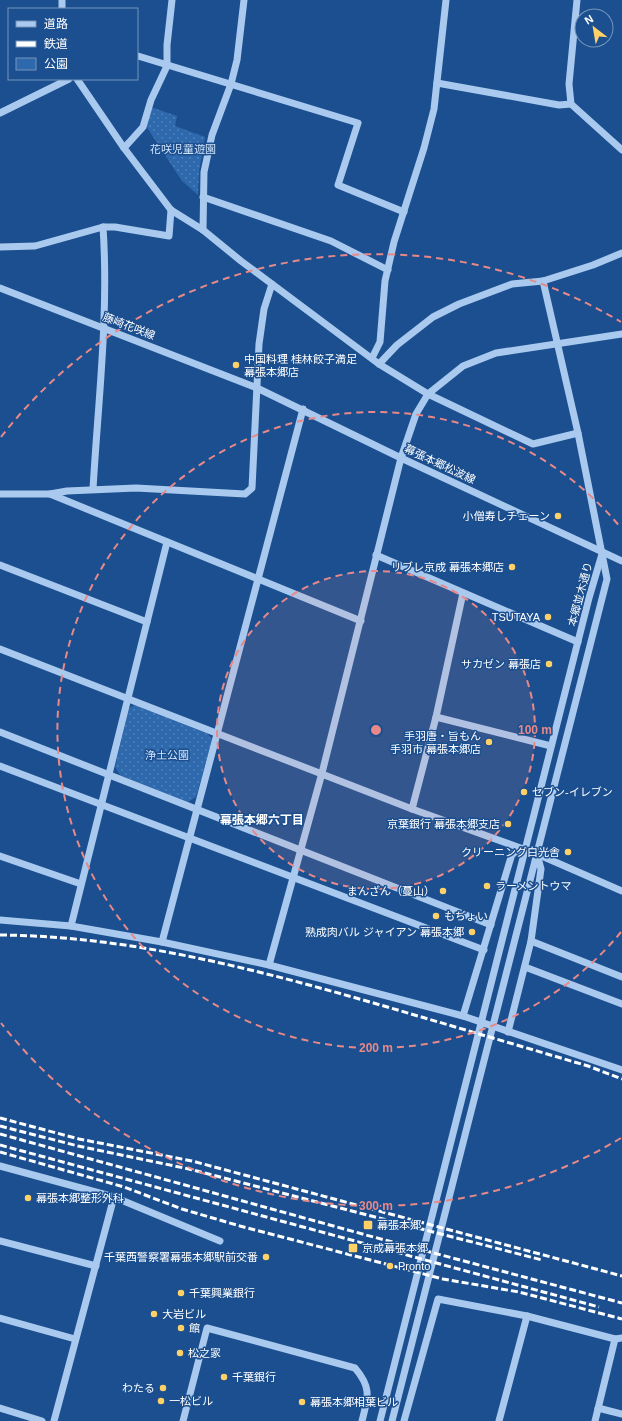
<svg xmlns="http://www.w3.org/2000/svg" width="622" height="1421" viewBox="0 0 622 1421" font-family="Arial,'Noto Sans JP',sans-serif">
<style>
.green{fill:url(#green-dots)}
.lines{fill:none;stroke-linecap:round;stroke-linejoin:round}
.minor{stroke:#a9c9ee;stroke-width:7}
.rail{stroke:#fff;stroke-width:3;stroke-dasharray:7 3;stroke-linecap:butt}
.ring{fill:none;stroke:#e88989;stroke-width:2;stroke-dasharray:7 5}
.poi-dot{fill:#ffd166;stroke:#1b4f8f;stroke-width:1.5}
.labels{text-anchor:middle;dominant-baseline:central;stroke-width:3;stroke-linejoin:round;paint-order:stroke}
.park-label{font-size:11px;fill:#cfe3fa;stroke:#1b4f8f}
.street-label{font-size:11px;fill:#fff;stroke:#1b4f8f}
.poi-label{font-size:11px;fill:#fff;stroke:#1b4f8f;text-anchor:start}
.neighbourhood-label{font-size:12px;font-weight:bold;fill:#fff;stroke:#1b4f8f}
.centre{fill:#e88989;stroke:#1b4f8f;stroke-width:2}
.ring-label{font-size:12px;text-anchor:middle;font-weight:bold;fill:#e88989;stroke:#1b4f8f;stroke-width:3;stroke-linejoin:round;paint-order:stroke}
</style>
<defs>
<pattern id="green-dots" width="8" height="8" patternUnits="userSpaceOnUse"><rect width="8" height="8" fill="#2e69ad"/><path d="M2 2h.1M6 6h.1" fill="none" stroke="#4d80b9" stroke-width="1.8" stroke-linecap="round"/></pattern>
</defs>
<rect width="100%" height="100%" fill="#1b4f8f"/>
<g class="green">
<path d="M151,107L177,116L175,126L205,137L199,172L198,195L182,181L146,126Z"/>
<path d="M135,705L208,734L212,740L196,797L188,802L120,775L115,767L129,708Z"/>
</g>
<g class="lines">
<g class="minor">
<path d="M62,0V9"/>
<path d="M577,0L569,84L571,104L622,150"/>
<path d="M138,56L358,123L338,185L404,212"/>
<path d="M77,79L124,148L171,210L203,230L241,261L379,364L428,394L533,444L578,433"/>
<path d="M437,83L559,105L571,104"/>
<path d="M0,113L69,79"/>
<path d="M124,148L143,127L151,100L167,66V45L172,0"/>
<path d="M203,197L331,241L388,270"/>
<path d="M203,230L204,172L212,135L231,84L237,60L244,0"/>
<path d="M0,247L35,246L103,227H115L169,236L171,210"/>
<path d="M0,288L257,388L401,458L622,561"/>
<path d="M372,358L380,342L385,281L394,242L424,148L434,109L446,0"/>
<path d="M379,364L397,345L433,317L459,304L512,284L543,281L593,265L622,253"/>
<path d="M93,489C98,402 109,315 103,227"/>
<path d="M0,494H50L67,491L136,488L245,494L252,488L259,344L264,309L272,284"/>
<path d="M50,494L361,621"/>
<path d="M376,555L578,642"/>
<path d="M0,565L147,622"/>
<path d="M0,649L412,809L537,854L622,891"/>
<path d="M436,717L551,746"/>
<path d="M0,732L491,925"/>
<path d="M0,766L484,950"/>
<path d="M412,809L436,717L463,593"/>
<path d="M0,856L81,884"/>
<path d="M0,920L71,926L162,942L269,965L463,1016L622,1070"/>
<path d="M71,926L167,542"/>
<path d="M531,941L622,977"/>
<path d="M162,942L303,409"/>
<path d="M269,965L322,773L401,458L416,414L428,394L463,366L496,353L622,334"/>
<path d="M525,967L622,1004"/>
<path d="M463,1016L512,854L525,849"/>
<path d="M508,1032L531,941L541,869L537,854"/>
<path d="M0,1166L114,1197L220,1241"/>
<path d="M0,1241L96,1266"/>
<path d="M0,1318L75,1339"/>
<path d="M0,1408L42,1421"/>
<path d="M598,1408L622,1414"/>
<path d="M54,1421L114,1197"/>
<path d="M183,1421L207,1328L355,1368C372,1388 368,1397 362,1421"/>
<path d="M380,1421L589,598L602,554"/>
<path d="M392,1421L607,579L578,433L543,281"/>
<path d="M404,1421L438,1299L527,1316L615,1339L622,1338"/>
<path d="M499,1421L527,1316"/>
<path d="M595,1421L615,1339"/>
</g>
<g class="rail">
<path d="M0,935C131,936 259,970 384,1006C452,1026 520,1046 588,1066L622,1079"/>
<path d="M0,1118L79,1139L192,1161L622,1276"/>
<path d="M0,1126L78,1146L189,1169L542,1260"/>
<path d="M0,1134L366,1235L622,1303"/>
<path d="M0,1145L599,1307"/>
<path d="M0,1152L124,1187L182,1209L240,1226L443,1279L519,1292L622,1319"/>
</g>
</g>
<circle cx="376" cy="730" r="159" fill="#e88989" fill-opacity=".12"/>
<g class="ring">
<circle cx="376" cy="730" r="159"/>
<path d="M621 932A318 318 0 1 1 621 528"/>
<path d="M621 1138A476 476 0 0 1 1 1023M1 437A476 476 0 0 1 621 322"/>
</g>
<g class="poi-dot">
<circle cx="236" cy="365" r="4"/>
<circle cx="558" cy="516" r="4"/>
<circle cx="512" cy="567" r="4"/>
<circle cx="548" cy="617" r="4"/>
<circle cx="549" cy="664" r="4"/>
<circle cx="489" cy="742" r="4"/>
<circle cx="524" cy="792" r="4"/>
<circle cx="508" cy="824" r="4"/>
<circle cx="568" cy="852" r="4"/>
<circle cx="487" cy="886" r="4"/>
<circle cx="443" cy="891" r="4"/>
<circle cx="436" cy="916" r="4"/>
<circle cx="472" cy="932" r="4"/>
<circle cx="28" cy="1198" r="4"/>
<rect x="363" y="1220" width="10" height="10" rx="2"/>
<rect x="348" y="1243" width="10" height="10" rx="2"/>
<circle cx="266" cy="1257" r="4"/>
<circle cx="390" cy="1266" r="4"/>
<circle cx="181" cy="1293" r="4"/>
<circle cx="154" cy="1314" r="4"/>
<circle cx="181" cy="1328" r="4"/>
<circle cx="180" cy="1353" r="4"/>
<circle cx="224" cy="1377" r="4"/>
<circle cx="163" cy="1388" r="4"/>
<circle cx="161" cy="1401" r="4"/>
<circle cx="302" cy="1402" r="4"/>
</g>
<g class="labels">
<g class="park-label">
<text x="183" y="149">花咲児童遊園</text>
<text x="167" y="755">浄土公園</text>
</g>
<g class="street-label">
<text transform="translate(129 326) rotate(21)">藤崎花咲線</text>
<text transform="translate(440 464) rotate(25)">幕張本郷松波線</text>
<text transform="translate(580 594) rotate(-75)">本郷並木通り</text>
</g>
<g class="poi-label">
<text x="244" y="359">中国料理 桂林餃子満足<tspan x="244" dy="13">幕張本郷店</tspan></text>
<text x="550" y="516" text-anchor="end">小僧寿しチェーン</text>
<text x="504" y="567" text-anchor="end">リブレ京成 幕張本郷店</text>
<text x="540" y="617" text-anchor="end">TSUTAYA</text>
<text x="541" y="664" text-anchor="end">サカゼン 幕張店</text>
<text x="481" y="736" text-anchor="end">手羽唐・旨もん<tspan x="481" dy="13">手羽市 幕張本郷店</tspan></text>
<text x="532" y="792">セブン-イレブン</text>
<text x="500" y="824" text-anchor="end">京葉銀行 幕張本郷支店</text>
<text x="560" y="852" text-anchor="end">クリーニング白光舎</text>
<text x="495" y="886">ラーメントウマ</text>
<text x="435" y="891" text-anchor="end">まんざん（蔓山）</text>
<text x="444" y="916">もぢょい</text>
<text x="464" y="932" text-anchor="end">熟成肉バル ジャイアン 幕張本郷</text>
<text x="36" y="1198">幕張本郷整形外科</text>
<text x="377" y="1225">幕張本郷</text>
<text x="362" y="1248">京成幕張本郷</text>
<text x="258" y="1257" text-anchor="end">千葉西警察署幕張本郷駅前交番</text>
<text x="398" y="1266">Pronto</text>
<text x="189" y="1293">千葉興業銀行</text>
<text x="162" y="1314">大岩ビル</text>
<text x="189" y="1328">館</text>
<text x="188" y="1353">松之家</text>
<text x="232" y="1377">千葉銀行</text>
<text x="155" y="1388" text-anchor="end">わたる</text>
<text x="169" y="1401">一松ビル</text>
<text x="310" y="1402">幕張本郷相葉ビル</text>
</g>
<g class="neighbourhood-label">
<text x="262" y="820">幕張本郷六丁目</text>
</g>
</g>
<circle cx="376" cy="730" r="6" class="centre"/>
<g class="ring-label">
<text x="535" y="734">100 m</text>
<text x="376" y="1052">200 m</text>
<text x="376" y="1210">300 m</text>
</g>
<rect x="8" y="8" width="130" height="72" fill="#1b4f8f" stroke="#7695bc"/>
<rect x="16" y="21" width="20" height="6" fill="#a9c9ee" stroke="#7695bc"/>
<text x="44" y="28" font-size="12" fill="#ffffff">道路</text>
<rect x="16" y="41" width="20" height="6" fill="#ffffff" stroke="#7695bc"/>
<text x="44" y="48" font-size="12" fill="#ffffff">鉄道</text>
<rect x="16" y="58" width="20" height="12" fill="#2e69ad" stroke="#7695bc"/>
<text x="44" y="68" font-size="12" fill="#ffffff">公園</text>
<g transform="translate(594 28) rotate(329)"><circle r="19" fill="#1b4f8f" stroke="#7695bc"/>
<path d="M0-3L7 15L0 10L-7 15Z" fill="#ffd166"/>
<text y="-6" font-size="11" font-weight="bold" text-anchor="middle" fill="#ffffff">N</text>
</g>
</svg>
